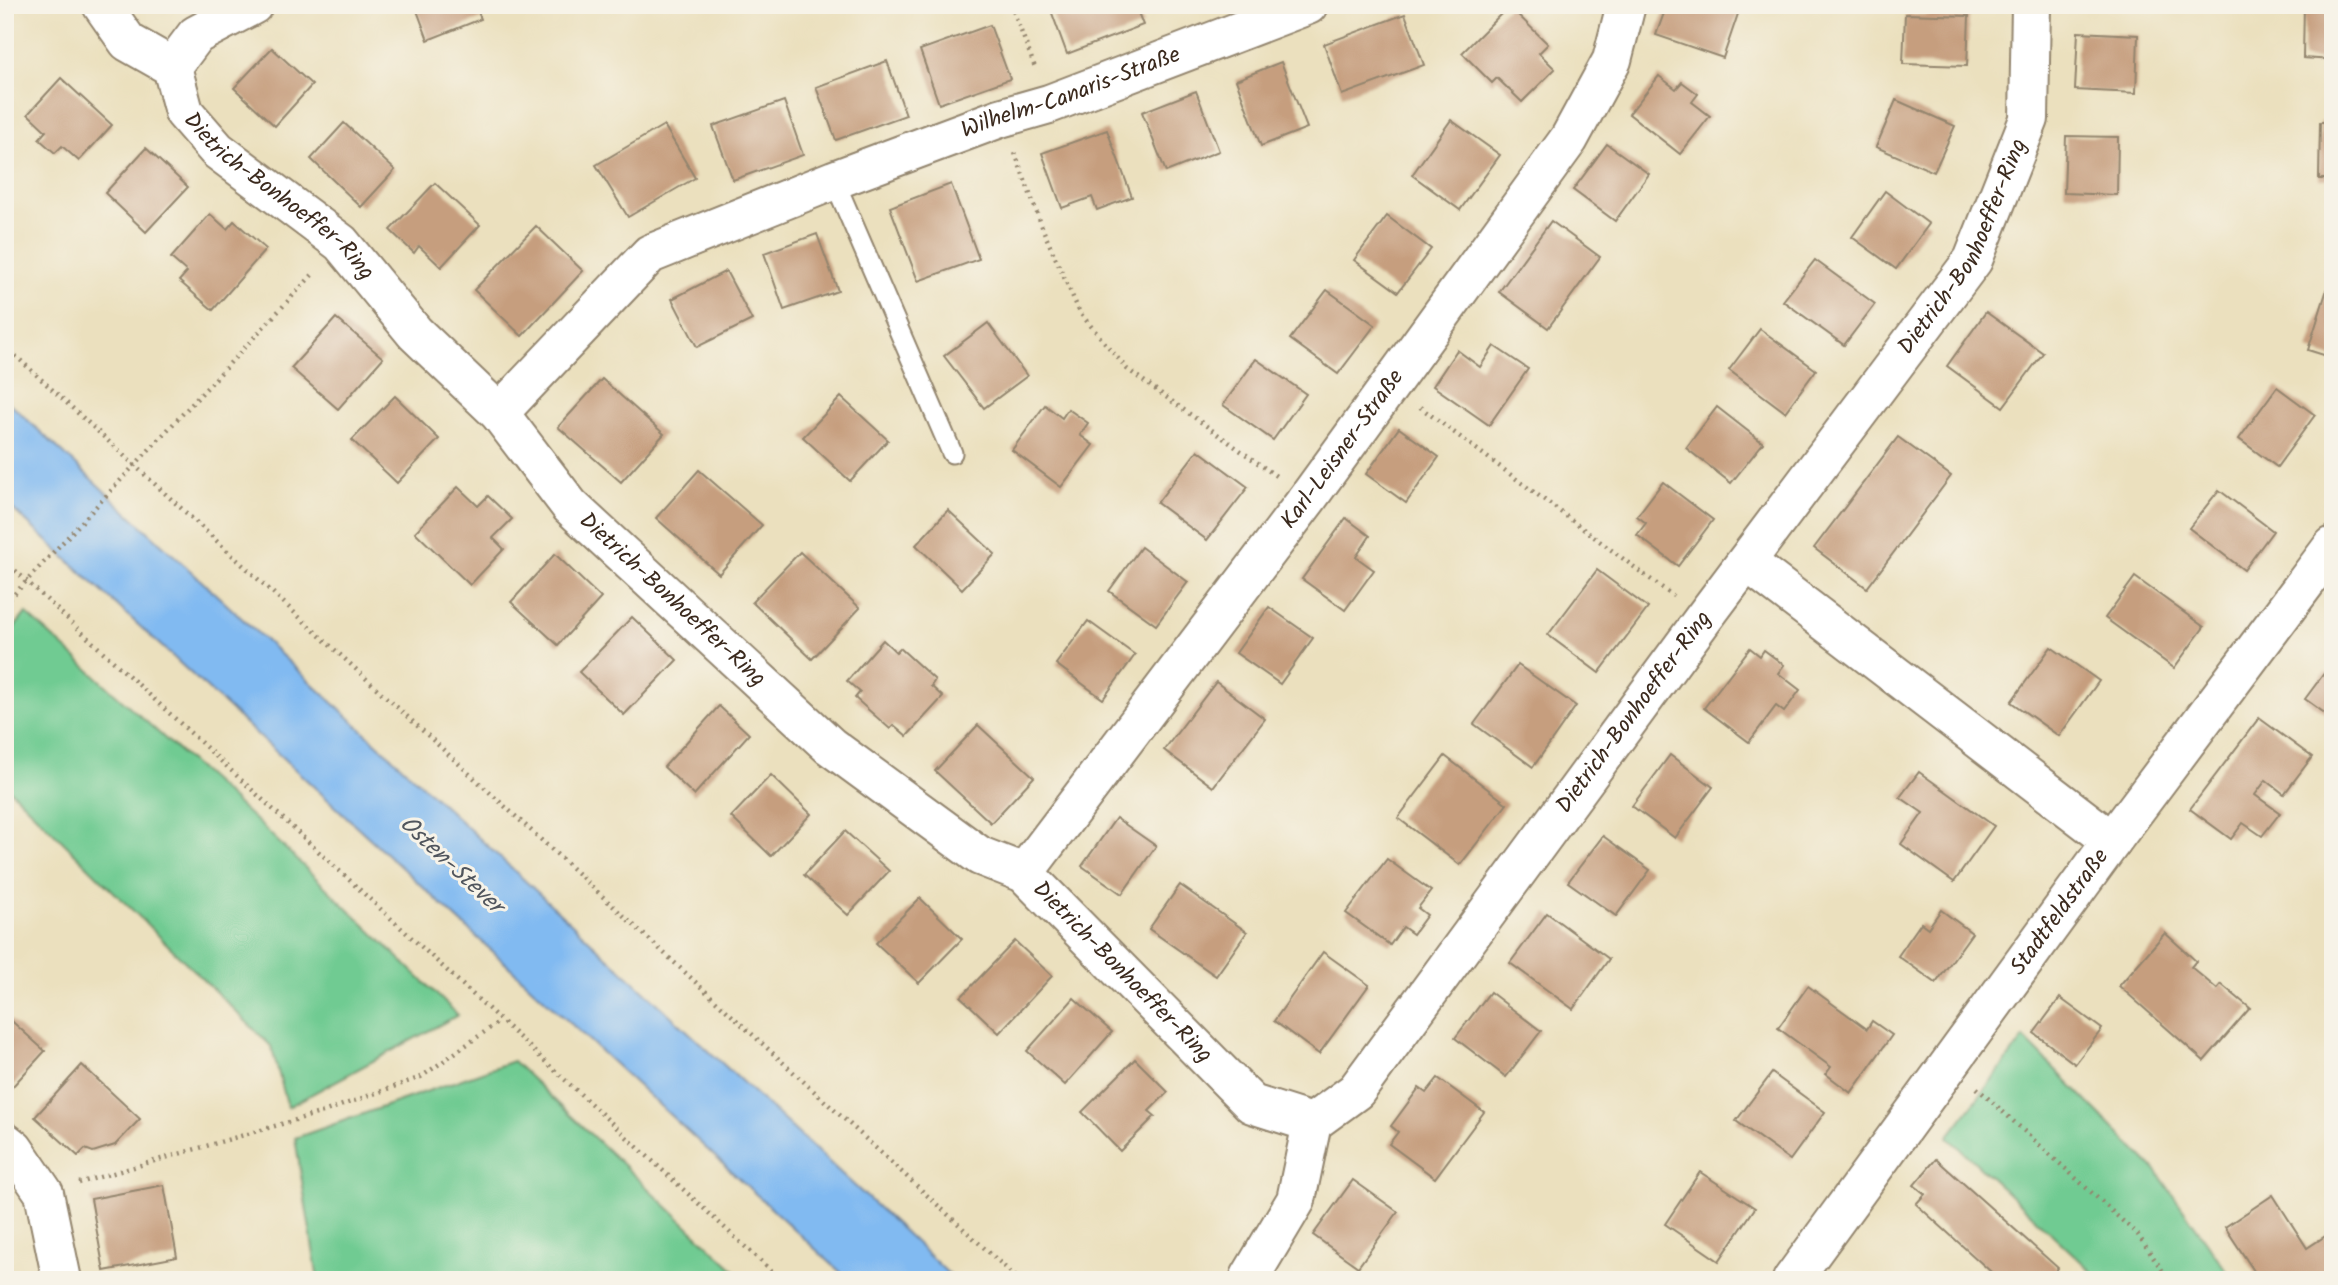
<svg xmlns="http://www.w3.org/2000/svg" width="2338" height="1285" viewBox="0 0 2338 1285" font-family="Kalam,sans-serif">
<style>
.green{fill:#70cb92;stroke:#567a58;stroke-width:2}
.water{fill:#81baf1;stroke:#5e7288;stroke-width:2}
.building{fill:#c69e7e}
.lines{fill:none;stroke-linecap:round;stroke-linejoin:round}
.lane-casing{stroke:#93856e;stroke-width:23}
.street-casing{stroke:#93856e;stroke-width:42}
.path{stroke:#93856e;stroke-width:4.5;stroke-dasharray:2 5;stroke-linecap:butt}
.lane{stroke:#fff;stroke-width:19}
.street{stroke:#fff;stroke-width:38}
.labels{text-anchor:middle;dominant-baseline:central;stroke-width:6;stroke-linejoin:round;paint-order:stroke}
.street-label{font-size:23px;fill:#3b2a1e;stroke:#f7f3e8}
.water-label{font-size:24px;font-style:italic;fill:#50555d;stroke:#f7f3e8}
</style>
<rect width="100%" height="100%" fill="#f7f3e8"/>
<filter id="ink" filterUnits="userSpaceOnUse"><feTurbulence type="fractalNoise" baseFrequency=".0143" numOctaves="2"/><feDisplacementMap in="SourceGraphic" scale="14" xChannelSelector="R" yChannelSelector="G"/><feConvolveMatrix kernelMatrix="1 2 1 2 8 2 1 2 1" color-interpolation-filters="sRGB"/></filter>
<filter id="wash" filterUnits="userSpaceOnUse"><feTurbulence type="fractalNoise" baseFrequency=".00686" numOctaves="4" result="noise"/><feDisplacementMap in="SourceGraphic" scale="28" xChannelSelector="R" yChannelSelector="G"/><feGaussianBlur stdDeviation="1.57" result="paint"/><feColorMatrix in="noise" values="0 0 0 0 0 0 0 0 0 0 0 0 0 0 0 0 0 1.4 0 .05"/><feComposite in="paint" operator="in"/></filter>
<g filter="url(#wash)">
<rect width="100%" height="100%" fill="#ebe0be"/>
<g class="green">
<path d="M26,613L264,828L458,1015L288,1107L271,1046L5,785V639Z"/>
<path d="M2024,1038L2157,1172L2233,1280H2101L1948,1137Z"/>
<path d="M513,1061L745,1280H318L295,1138Z"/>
</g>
<path class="water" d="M5,399L899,1227L955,1280H849L5,502Z"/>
<g id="blocks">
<g class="building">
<path d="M415,5H475L481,19L428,40Z"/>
<path d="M1049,5H1135L1143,25L1067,54Z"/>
<path d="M1667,5H1741L1723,58L1656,35Z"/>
<path d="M2304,5H2333V60L2303,58Z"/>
<path d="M1509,6L1548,44L1539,53L1555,69L1522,102L1497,78L1492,83L1462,53Z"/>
<path d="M1405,14L1424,65L1342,95L1324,44Z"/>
<path d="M1905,14L1969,16L1967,66L1903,64Z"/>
<path d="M990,25L1010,79L939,104L920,50Z"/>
<path d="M2078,32L2138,35L2136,93L2075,90Z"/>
<path d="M272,48L312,85L275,126L234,88Z"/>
<path d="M887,61L906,115L836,140L816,87Z"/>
<path d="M1281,62L1307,128L1261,146L1236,80Z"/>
<path d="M1659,76L1676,89L1682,82L1698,94L1692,102L1710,116L1680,154L1629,114Z"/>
<path d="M61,78L112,125L79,161L62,146L55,153L39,139L46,131L28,114Z"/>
<path d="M1196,91L1219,151L1166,172L1142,112Z"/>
<path d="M1896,100L1955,126L1934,172L1876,147Z"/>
<path d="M784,101L803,155L733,180L713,126Z"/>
<path d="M1451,120L1500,155L1460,210L1412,175Z"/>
<path d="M2320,122H2333V179H2319Z"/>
<path d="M344,123L395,170L361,207L311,159Z"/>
<path d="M664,125L695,178L628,217L596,165Z"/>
<path d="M1107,130L1132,197L1097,210L1092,197L1062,208L1042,153Z"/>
<path d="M2066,136L2118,137L2117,195L2064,193Z"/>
<path d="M1607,144L1649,174L1615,221L1573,190Z"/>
<path d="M146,148L188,187L146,232L105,193Z"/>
<path d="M435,183L480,225L441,267L419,246L414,253L390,230Z"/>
<path d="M951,184L979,259L918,281L890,207Z"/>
<path d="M1885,191L1929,224L1896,269L1852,237Z"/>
<path d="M210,214L227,229L234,221L266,249L213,310L179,281L187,272L171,258Z"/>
<path d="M1387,216L1431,249L1398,292L1354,260Z"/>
<path d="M1551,221L1600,257L1548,328L1499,292Z"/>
<path d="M536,226L583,271L522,336L474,290Z"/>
<path d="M817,234L838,291L784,310L764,253Z"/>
<path d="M1815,260L1875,304L1844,345L1783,301Z"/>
<path d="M2333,270V358L2308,350Z"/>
<path d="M726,271L752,320L697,347L672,299Z"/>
<path d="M1327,290L1375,325L1338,374L1290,339Z"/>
<path d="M1986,312L2043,353L2003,407L1947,366Z"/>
<path d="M336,318L383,358L338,409L291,368Z"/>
<path d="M988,323L1027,376L984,408L944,356Z"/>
<path d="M1760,329L1816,370L1785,412L1729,370Z"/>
<path d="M1494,346L1528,369L1489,425L1433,386L1457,350L1480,367Z"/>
<path d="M1256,359L1306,394L1273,440L1223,405Z"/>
<path d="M602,379L664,434L621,482L558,427Z"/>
<path d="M2277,387L2315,415L2277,467L2239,439Z"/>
<path d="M395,396L439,439L397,483L352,440Z"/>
<path d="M841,397L888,440L850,481L803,437Z"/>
<path d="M1045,405L1062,418L1068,409L1088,423L1080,435L1093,445L1061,487L1012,450Z"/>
<path d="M1717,407L1763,443L1731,483L1686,448Z"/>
<path d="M1399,428L1439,457L1406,503L1366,474Z"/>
<path d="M1898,437L1951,476L1867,588L1814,548Z"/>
<path d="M1198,450L1248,487L1207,540L1157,503Z"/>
<path d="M699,470L762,525L719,574L656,518Z"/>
<path d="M1663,482L1713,520L1678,566L1637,535L1646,523L1637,516Z"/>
<path d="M458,487L478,506L488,496L512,519L493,538L504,549L470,585L415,532Z"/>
<path d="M2219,490L2273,531L2244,570L2189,528Z"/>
<path d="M948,510L995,554L962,589L916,545Z"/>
<path d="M1346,518L1370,536L1356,557L1374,570L1345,610L1302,579Z"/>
<path d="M1141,547L1188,582L1156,625L1109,591Z"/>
<path d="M800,552L860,608L812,659L752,602Z"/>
<path d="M555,554L601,598L558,645L511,602Z"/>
<path d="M1597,570L1648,608L1599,673L1548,635Z"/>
<path d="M2135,577L2204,627L2174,668L2105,618Z"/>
<path d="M1269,607L1313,638L1280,684L1236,653Z"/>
<path d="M632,617L677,660L624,715L579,672Z"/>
<path d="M1088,621L1135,655L1103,699L1056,664Z"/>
<path d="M883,640L896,652L900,648L935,680L931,686L943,697L907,736L894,725L890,729L855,698L860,692L847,681Z"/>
<path d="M2051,647L2099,681L2059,736L2011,702Z"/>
<path d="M1750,648L1760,656L1764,650L1784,665L1778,673L1800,690L1784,712L1776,706L1749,742L1704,708Z"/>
<path d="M1518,665L1576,706L1533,767L1474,724Z"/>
<path d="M2325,672L2333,677V719L2305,699Z"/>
<path d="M1216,682L1265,719L1213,787L1164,750Z"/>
<path d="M719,706L749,734L694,795L664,767Z"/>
<path d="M2259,718L2312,757L2284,794L2266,780L2255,795L2280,813L2262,836L2243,823L2231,839L2190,809Z"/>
<path d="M978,725L1034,777L991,823L935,771Z"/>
<path d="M1670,755L1713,787L1675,838L1632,806Z"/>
<path d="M1445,756L1507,804L1460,865L1398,818Z"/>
<path d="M1919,772L1994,826L1954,882L1901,844L1923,813L1900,797Z"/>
<path d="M771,775L811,814L771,856L731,817Z"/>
<path d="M1116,818L1156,846L1122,894L1082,866Z"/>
<path d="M845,831L889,871L848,915L804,875Z"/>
<path d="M1603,836L1650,870L1616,916L1568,882Z"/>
<path d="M1387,859L1431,891L1418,908L1427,915L1413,934L1403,927L1390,945L1346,913Z"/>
<path d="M1180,885L1247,932L1216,976L1149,929Z"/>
<path d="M920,898L962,939L919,983L876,943Z"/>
<path d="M1941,910L1972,933L1936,983L1898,956L1921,923L1928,928Z"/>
<path d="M1547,913L1609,959L1573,1009L1510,963Z"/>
<path d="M2165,933L2196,961L2191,967L2217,989L2221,984L2250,1008L2204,1061L2119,986Z"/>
<path d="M1015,941L1052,976L999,1033L961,997Z"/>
<path d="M1323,952L1369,985L1319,1054L1274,1021Z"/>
<path d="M1808,986L1867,1029L1872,1021L1892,1035L1851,1093L1826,1074L1831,1067L1778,1028Z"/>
<path d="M1490,992L1541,1031L1506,1077L1455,1038Z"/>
<path d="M1074,998L1112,1032L1065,1085L1027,1051Z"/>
<path d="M2060,998L2102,1029L2075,1064L2034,1033Z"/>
<path d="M5,1015L45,1051L12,1087L5,1081Z"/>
<path d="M1135,1059L1168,1092L1149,1111L1155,1116L1120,1151L1082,1112Z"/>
<path d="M82,1065L140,1119L115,1145L93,1152L85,1149L78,1156L35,1117Z"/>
<path d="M1772,1073L1825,1112L1790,1160L1736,1121Z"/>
<path d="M1438,1078L1484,1112L1435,1178L1389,1144L1398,1132L1391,1126L1419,1088L1426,1093Z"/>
<path d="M1936,1159L2058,1268L2048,1280H2000L1916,1204L1925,1194L1914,1185Z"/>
<path d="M1700,1172L1755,1208L1719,1261L1665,1224Z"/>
<path d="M1353,1180L1398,1212L1358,1267L1313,1235Z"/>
<path d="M164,1185L177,1257L104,1271L91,1199Z"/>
<path d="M2273,1195L2307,1248L2333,1231V1280H2260L2225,1227Z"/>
</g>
</g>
</g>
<g filter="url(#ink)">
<use href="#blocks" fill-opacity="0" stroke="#93856e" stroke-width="2"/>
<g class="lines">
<g class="lane-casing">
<path id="lane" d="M834,180L952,453"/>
</g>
<g class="street-casing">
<g id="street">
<path id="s1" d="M102,5L128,42L172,67L184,112L217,150L341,243L415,333L499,413L570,506L830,746L980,856L1024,873L1252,1104L1312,1123L1356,1091L1703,619L1973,260L2029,119L2031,5"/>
<path d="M172,67L196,35L253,5"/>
<path id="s2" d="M499,413L650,254L834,180L1000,118L1049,104L1308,5"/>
<path d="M1747,562L2112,841"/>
<path id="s3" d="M1024,873L1308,498L1569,139L1612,60L1626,5"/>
<path d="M5,1142L14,1149L44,1193L62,1280"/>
<path d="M1250,1277L1296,1200L1312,1123"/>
<path id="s4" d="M1792,1280L2112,841L2333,546"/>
</g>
</g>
<g class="path">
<path d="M1011,5L1036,70"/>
<path d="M1015,153L1044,232L1080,313L1127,369L1276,476"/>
<path d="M5,346L1019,1280"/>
<path d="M1420,407L1673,596"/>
<path d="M5,561L781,1280"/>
<path d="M5,604L315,272"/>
<path d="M1977,1088L2138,1235L2169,1280"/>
<path d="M79,1183L323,1112L421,1077L500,1021"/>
</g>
<use href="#lane" class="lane"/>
<use href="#street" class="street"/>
</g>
</g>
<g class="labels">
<g class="street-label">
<text stroke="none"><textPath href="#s2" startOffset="670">Wilhelm-Canaris-Straße</textPath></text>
<text stroke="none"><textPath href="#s1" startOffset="270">Dietrich-Bonhoeffer-Ring</textPath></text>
<text stroke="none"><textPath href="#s1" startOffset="2768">Dietrich-Bonhoeffer-Ring</textPath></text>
<text stroke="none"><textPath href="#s3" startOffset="530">Karl-Leisner-Straße</textPath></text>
<text stroke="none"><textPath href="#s1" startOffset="836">Dietrich-Bonhoeffer-Ring</textPath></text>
<text stroke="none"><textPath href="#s1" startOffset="2196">Dietrich-Bonhoeffer-Ring</textPath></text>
<text stroke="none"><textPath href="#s4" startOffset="455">Stadtfeldstraße</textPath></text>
<text stroke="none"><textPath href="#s1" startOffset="1424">Dietrich-Bonhoeffer-Ring</textPath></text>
</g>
<g class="water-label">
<text transform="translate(451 865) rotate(43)">Osten-Stever</text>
</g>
</g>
<rect width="2338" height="1285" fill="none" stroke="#f7f3e8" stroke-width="28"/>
</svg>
